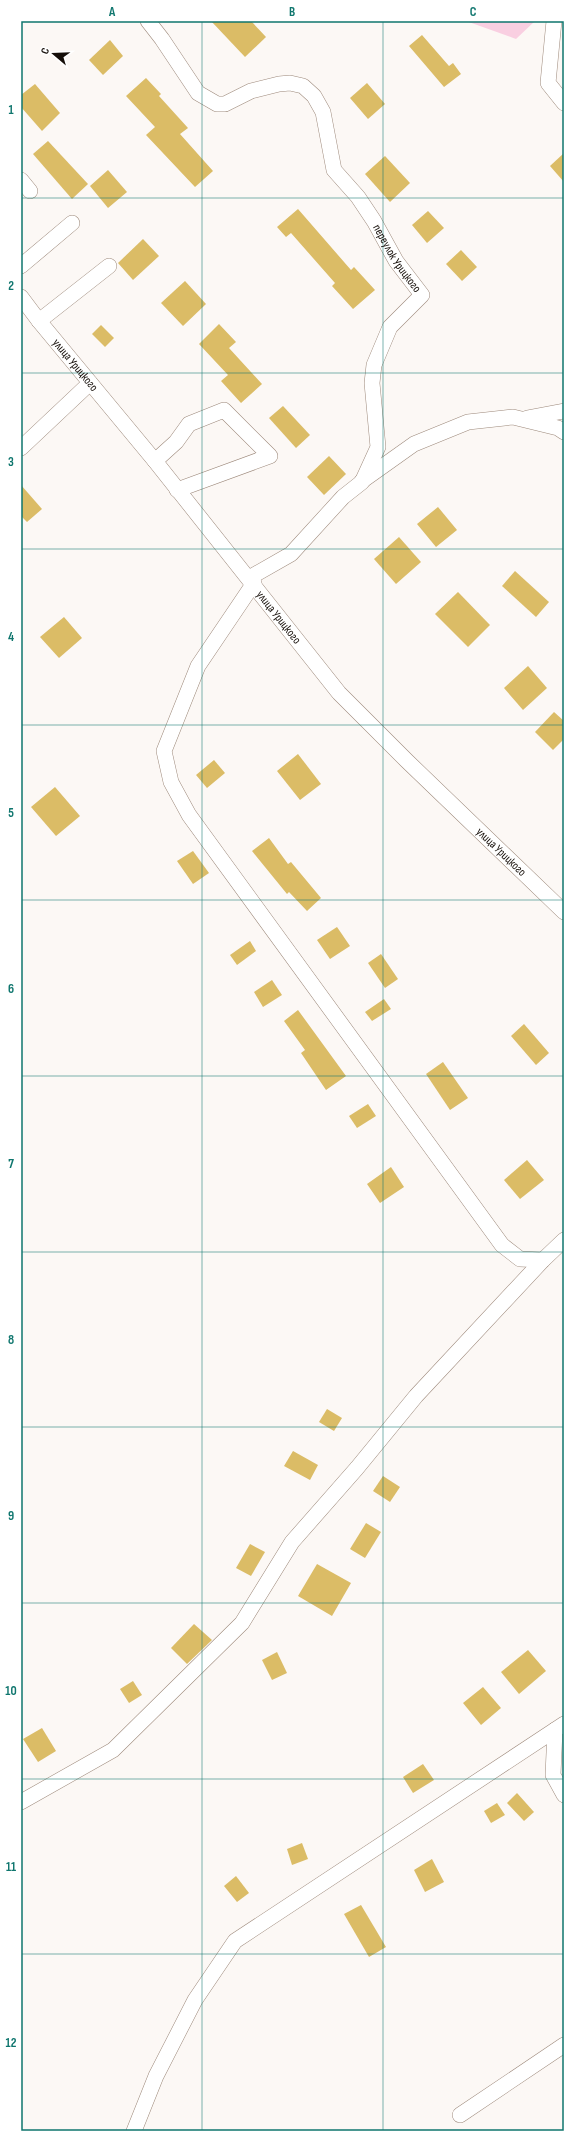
<svg xmlns="http://www.w3.org/2000/svg" width="585" height="2152" viewBox="0 0 585 2152" font-family="'Sofia Sans Condensed',sans-serif">
<style>
.green{fill:#f9cfe1}
.building{fill:#dbbc66}
.lines{fill:none;stroke-linecap:round;stroke-linejoin:round}
.minor-casing{stroke:#9d897b;stroke-width:16}
.minor{stroke:#fff;stroke-width:15}
.grid{fill:none;stroke:#0f766e;stroke-width:1;stroke-opacity:0.55}
.labels{text-anchor:middle;dominant-baseline:central;stroke-width:3.5;stroke-linejoin:round;paint-order:stroke}
.street-label{font-size:12px;fill:#150e09;stroke:#fff}
.neatline{fill:none;stroke:#0f766e;stroke-width:1.5}
.grid-label{font-size:13px;text-anchor:middle;font-weight:bold;fill:#0f766e}
</style>
<rect width="100%" height="100%" fill="#fcf8f5"/>
<path class="green" d="M466,21H535L516,39Z"/>
<g class="building">
<path d="M211,21H251L266,37L245,57Z"/>
<path d="M422,35L449,66L453,63L461,74L444,87L409,46Z"/>
<path d="M110,40L123,56L103,75L89,60Z"/>
<path d="M146,78L161,94L159,96L188,128L180,134L213,171L195,187L146,135L155,127L126,96Z"/>
<path d="M367,83L385,104L368,119L350,98Z"/>
<path d="M35,84L60,113L42,131L21,107V95Z"/>
<path d="M48,141L88,184L72,199L33,154Z"/>
<path d="M564,153V182L550,166Z"/>
<path d="M385,156L410,183L390,202L365,174Z"/>
<path d="M108,170L127,192L108,208L90,186Z"/>
<path d="M298,209L351,270L354,267L375,290L353,309L332,286L335,283L291,233L286,237L277,227Z"/>
<path d="M428,211L444,228L427,243L412,225Z"/>
<path d="M143,239L159,256L133,280L118,263Z"/>
<path d="M461,250L477,267L462,281L446,264Z"/>
<path d="M185,281L206,304L183,326L161,303Z"/>
<path d="M219,324L236,342L229,348L262,384L241,403L221,381L228,375L199,344Z"/>
<path d="M101,325L114,338L105,347L92,334Z"/>
<path d="M283,406L310,435L296,448L269,418Z"/>
<path d="M329,456L346,474L324,495L307,477Z"/>
<path d="M21,485L42,509L27,522L21,516Z"/>
<path d="M438,507L457,530L436,547L417,524Z"/>
<path d="M399,537L421,562L396,584L374,559Z"/>
<path d="M515,571L549,602L536,617L502,586Z"/>
<path d="M458,592L490,625L468,647L435,614Z"/>
<path d="M64,617L82,638L59,658L40,637Z"/>
<path d="M528,666L547,688L523,710L504,688Z"/>
<path d="M554,712L564,721V739L553,750L535,732Z"/>
<path d="M298,754L321,784L300,800L277,771Z"/>
<path d="M214,760L225,773L207,788L196,775Z"/>
<path d="M55,787L80,816L56,836L31,807Z"/>
<path d="M269,838L288,864L291,862L321,898L307,911L289,892L287,894L252,851Z"/>
<path d="M193,851L209,873L193,884L177,861Z"/>
<path d="M337,927L350,946L330,959L317,940Z"/>
<path d="M250,941L256,951L237,965L230,955Z"/>
<path d="M381,954L398,979L385,988L368,963Z"/>
<path d="M272,980L282,995L263,1007L254,992Z"/>
<path d="M384,999L391,1009L372,1021L365,1012Z"/>
<path d="M298,1010L346,1076L326,1090L301,1053L305,1050L284,1021Z"/>
<path d="M524,1024L549,1053L536,1065L511,1036Z"/>
<path d="M443,1062L468,1098L450,1110L426,1074Z"/>
<path d="M368,1104L376,1116L357,1128L349,1116Z"/>
<path d="M527,1160L544,1180L520,1199L504,1180Z"/>
<path d="M391,1167L404,1187L380,1203L367,1184Z"/>
<path d="M327,1409L342,1418L334,1431L319,1422Z"/>
<path d="M293,1451L318,1465L310,1480L284,1466Z"/>
<path d="M383,1476L400,1487L390,1502L373,1491Z"/>
<path d="M366,1523L381,1532L365,1558L350,1549Z"/>
<path d="M250,1544L265,1552L251,1576L236,1568Z"/>
<path d="M317,1564L351,1583L332,1616L298,1596Z"/>
<path d="M194,1624L212,1640L187,1664L171,1648Z"/>
<path d="M528,1650L546,1671L519,1694L501,1672Z"/>
<path d="M277,1652L287,1673L272,1680L262,1660Z"/>
<path d="M133,1681L142,1695L129,1703L120,1689Z"/>
<path d="M483,1687L501,1708L481,1725L463,1703Z"/>
<path d="M42,1728L56,1751L38,1762L23,1739Z"/>
<path d="M423,1764L434,1780L413,1793L403,1777Z"/>
<path d="M517,1793L534,1812L524,1821L507,1803Z"/>
<path d="M497,1803L505,1815L491,1823L484,1811Z"/>
<path d="M302,1843L308,1859L292,1865L287,1849Z"/>
<path d="M432,1859L444,1882L425,1892L414,1870Z"/>
<path d="M236,1876L249,1893L237,1902L224,1886Z"/>
<path d="M361,1905L386,1947L369,1957L344,1914Z"/>
</g>
<g class="lines">
<g class="minor-casing">
<g id="minor">
<path id="s1" d="M148,21L162,39L198,93L217,104H225L251,91L279,84L290,83L303,86L314,96L323,112L334,170L358,197L374,221L396,261L422,295L390,327L374,365L372,383L378,447L362,482L343,497L291,554L249,578"/>
<path d="M554,21L548,83L564,103"/>
<path d="M21,180L30,191"/>
<path d="M21,266L72,223"/>
<path id="s2" d="M21,297L39,321L155,461L339,693L407,761L564,912"/>
<path d="M39,321L109,266"/>
<path d="M527,418L564,411"/>
<path d="M21,448L90,383"/>
<path d="M155,461L176,442L189,424L224,410L270,456L177,490"/>
<path d="M362,481L414,444L468,422L513,417L558,428L564,432"/>
<path d="M254,583L198,666L164,751L171,782L189,815L502,1245L520,1259L543,1260"/>
<path d="M555,1730L553,1775L564,1795"/>
<path d="M21,1802L113,1750L242,1623L292,1542L357,1468L416,1396L543,1260L564,1240"/>
<path d="M460,2115L564,2045"/>
<path d="M134,2131L156,2076L195,2000L235,1941L564,1724"/>
</g>
</g>
<use href="#minor" class="minor"/>
</g>
<path class="grid" d="M202,21V2131M383,21V2131M21,198H564M21,373H564M21,549H564M21,725H564M21,900H564M21,1076H564M21,1252H564M21,1427H564M21,1603H564M21,1779H564M21,1954H564"/>
<g class="labels">
<g class="street-label">
<text stroke="none"><textPath href="#s1" startOffset="401">переулок Урицкого</textPath></text>
<text stroke="none"><textPath href="#s2" startOffset="87">улица Урицкого</textPath></text>
<text stroke="none"><textPath href="#s2" startOffset="411">улица Урицкого</textPath></text>
<text stroke="none"><textPath href="#s2" startOffset="735">улица Урицкого</textPath></text>
</g>
</g>
<rect width="585" height="2152" fill="none" stroke="#ffffff" stroke-width="44"/>
<g transform="translate(54 54) rotate(289)" stroke="#ffffff" stroke-width="3" paint-order="stroke">
<path d="M0-3L7 15L0 10L-7 15Z" fill="#150e09"/>
<text y="-6" font-size="11" font-weight="bold" text-anchor="middle" fill="#150e09">С</text>
</g>
<rect x="22" y="22" width="541" height="2108" class="neatline"/>
<g class="grid-label">
<text x="112" y="16">A</text>
<text x="292" y="16">B</text>
<text x="473" y="16">C</text>
<text x="11" y="114">1</text>
<text x="11" y="290">2</text>
<text x="11" y="466">3</text>
<text x="11" y="641">4</text>
<text x="11" y="817">5</text>
<text x="11" y="993">6</text>
<text x="11" y="1168">7</text>
<text x="11" y="1344">8</text>
<text x="11" y="1520">9</text>
<text x="11" y="1695">10</text>
<text x="11" y="1871">11</text>
<text x="11" y="2047">12</text>
</g>
</svg>
